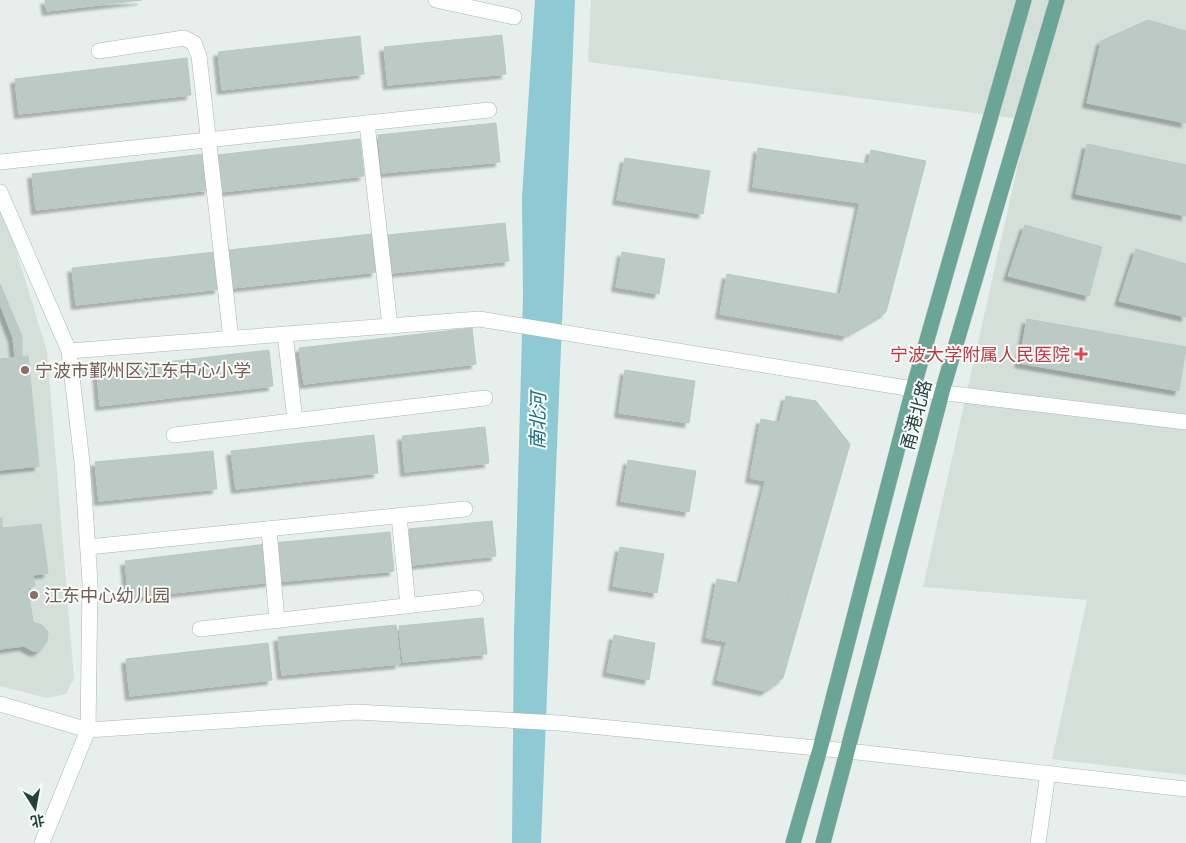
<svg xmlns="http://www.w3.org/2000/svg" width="1186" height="843" viewBox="0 0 1186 843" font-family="'Roboto Condensed','Noto Sans SC',sans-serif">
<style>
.built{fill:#d4dfda}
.water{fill:#8ec9d4}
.building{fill:#bbcac4;stroke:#b8c9c2;filter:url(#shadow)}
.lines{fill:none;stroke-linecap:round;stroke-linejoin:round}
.minor-casing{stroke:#a8b8b2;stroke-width:16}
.major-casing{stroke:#c2cac8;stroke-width:16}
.minor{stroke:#fff;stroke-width:15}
.major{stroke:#6aa596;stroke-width:15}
.health-dot{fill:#e0444e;stroke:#f7fbf9;stroke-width:2}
.education-dot{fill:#8d6e63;stroke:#f7fbf9;stroke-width:2}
.labels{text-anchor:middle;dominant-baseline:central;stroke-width:4;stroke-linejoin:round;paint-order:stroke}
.health-label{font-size:18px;fill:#be3a42;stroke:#f7fbf9;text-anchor:end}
.education-label{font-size:18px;fill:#785e54;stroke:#f7fbf9;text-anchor:start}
.street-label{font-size:18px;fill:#24423a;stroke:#f7fbf9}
.water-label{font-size:19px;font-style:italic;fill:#1c6f80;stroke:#f7fbf9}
</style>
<defs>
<filter id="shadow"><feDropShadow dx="-4.5" dy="4.5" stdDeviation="1" flood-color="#0004"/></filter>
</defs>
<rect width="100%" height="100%" fill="#e6efeb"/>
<g class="built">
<path d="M591,0H1186V775L1052,759L1087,600L923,587L1028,120L588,62Z"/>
<path d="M0,208L11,234L47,351L74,679L66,694L47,698L0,686Z"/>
</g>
<path class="water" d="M535,0H575L541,843H512L514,632L523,296L522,197Z"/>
<g class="building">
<path d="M45,0H142L47,11Z"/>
<path d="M1148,20L1186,31V123L1087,103L1101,41Z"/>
<path d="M502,35L506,74L388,85L384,47Z"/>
<path d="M360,36L364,74L222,90L218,52Z"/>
<path d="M187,58L191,95L19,114L15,79Z"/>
<path d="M496,123L500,162L382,173L378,135Z"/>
<path d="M360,139L364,176L221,192L217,155Z"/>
<path d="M1087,144L1186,165V216L1076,194Z"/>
<path d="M758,148L900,169L894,208L753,187Z"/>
<path d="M871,150L926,161L886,312L850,333L833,330Z"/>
<path d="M204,154L209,190L36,210L32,174Z"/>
<path d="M625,158L710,171L703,214L617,200Z"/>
<path d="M505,223L509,261L391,273L387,235Z"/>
<path d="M1025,225L1102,247L1089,296L1008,276Z"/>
<path d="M372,234L376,272L233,288L229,250Z"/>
<path d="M1136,249L1186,264V317L1119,301Z"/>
<path d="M215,252L219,289L76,305L72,268Z"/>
<path d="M622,252L665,259L659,294L616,287Z"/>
<path d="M727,274L854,297L847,336L720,314Z"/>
<path d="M0,284L22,336V357H15L13,338L0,304Z"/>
<path d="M1027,319L1186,347L1179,391L1019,363Z"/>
<path d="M472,328L476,364L304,384L299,348Z"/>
<path d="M269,350L273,386L100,406L97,370Z"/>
<path d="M28,356L39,466L0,470V359Z"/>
<path d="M625,370L695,381L689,423L619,413Z"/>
<path d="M786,396L816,401L850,444L783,678L765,691L717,680Z"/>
<path d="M761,419L831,432L821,491L750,478Z"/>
<path d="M485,427L489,463L405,472L402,436Z"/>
<path d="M374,435L378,473L236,489L231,451Z"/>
<path d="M213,451L217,489L99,501L95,462Z"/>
<path d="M628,460L696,471L689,512L621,501Z"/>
<path d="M0,518H2V528L41,524L48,573L33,575L35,586L28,587L33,622L42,625L48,632L47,642L39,651H33L24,646L0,649Z"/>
<path d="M492,521L496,556L412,565L409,529Z"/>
<path d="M390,532L394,571L276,582L272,543Z"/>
<path d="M267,544L271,582L129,598L125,561Z"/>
<path d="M620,547L664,554L657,593L613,586Z"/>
<path d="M717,579L788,592L777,650L706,638Z"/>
<path d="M483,618L487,654L403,662L399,626Z"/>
<path d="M396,625L400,664L282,675L278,637Z"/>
<path d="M614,635L655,643L649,680L607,672Z"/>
<path d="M268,643L272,680L130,696L126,659Z"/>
</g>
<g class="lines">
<g class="minor-casing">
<g id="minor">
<path d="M436,0L514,17"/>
<path d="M99,51L184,38L194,43L199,56L231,339"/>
<path d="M367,123L390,326"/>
<path d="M0,162L489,110"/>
<path d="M0,192L69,351L82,462L90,582L88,730L42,843"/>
<path d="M285,334L295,420"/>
<path d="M69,351L479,319L913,389L1186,422"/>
<path d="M174,435L485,398"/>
<path d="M399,516L408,606"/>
<path d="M269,529L277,621"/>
<path d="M88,547L465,509"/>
<path d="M200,629L476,598"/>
<path d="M0,704L88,730L356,712L559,723L848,751L1186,789"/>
<path d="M1038,843L1048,773"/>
</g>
</g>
<g class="major-casing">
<g id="major">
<path d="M793,843L820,749L913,389L1024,0"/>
<path d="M823,843L942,392L1057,0"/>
</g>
</g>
<use href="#minor" class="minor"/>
<use href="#major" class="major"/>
</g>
<path class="health-dot" d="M1078.5 346.5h5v5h5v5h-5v5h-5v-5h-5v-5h5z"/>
<g class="education-dot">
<circle cx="25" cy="370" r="5"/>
<circle cx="34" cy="595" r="5"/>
</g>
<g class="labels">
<g class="health-label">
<text x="1070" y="354">宁波大学附属人民医院</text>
</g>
<g class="education-label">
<text x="35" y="370">宁波市鄞州区江东中心小学</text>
<text x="44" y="595">江东中心幼儿园</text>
</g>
<g class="street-label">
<text transform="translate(916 415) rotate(-75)">甬港北路</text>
</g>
<g class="water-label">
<text transform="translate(538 421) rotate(-89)">南北河</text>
</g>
</g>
<g transform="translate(35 808) rotate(169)" stroke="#f7fbf9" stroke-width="4" paint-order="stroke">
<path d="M0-4L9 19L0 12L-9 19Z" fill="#24423a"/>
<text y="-8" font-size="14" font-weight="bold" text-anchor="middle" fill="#24423a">北</text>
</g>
</svg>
